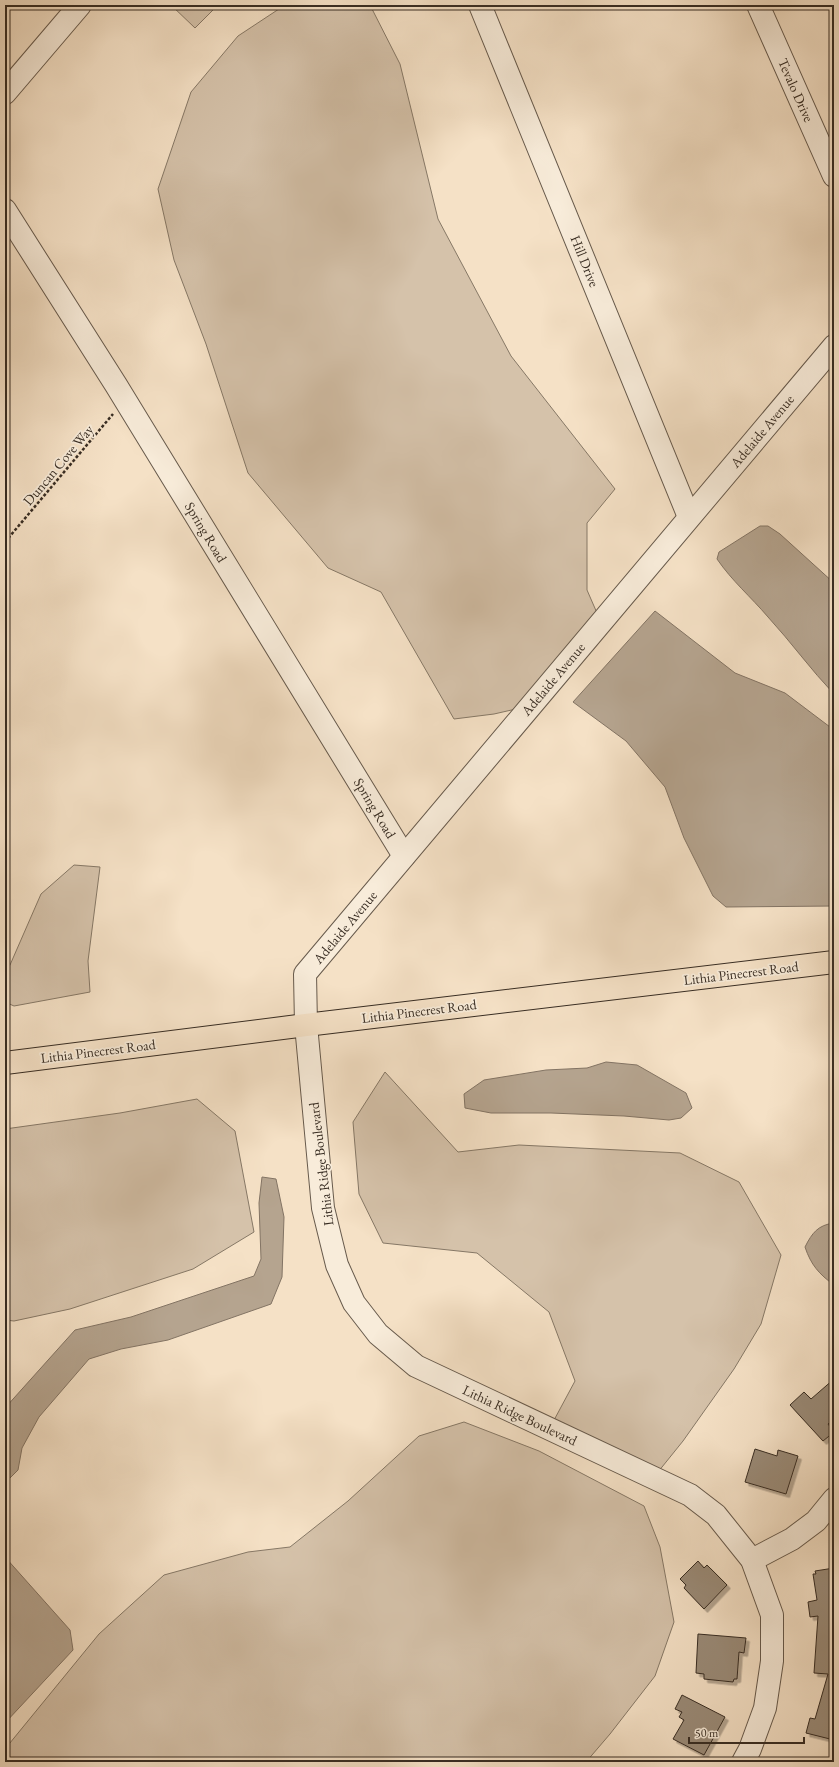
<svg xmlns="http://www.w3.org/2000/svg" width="839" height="1767" viewBox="0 0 839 1767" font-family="'EB Garamond',serif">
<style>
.green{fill:#d5c2aa;stroke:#867866}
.water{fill:#b5a48f;stroke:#837464}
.building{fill:#9a8b78;stroke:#382d23;filter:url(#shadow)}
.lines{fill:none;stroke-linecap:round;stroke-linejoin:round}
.minor-casing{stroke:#675a4c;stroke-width:24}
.major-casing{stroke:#382d23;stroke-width:24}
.path{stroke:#382d23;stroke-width:2.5;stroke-dasharray:3 2;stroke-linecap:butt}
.minor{stroke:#f8ecda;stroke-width:22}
.major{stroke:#f5e1c6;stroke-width:22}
.labels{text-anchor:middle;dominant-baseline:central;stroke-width:3.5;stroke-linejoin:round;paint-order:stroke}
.street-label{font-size:14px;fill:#382d23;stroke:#f8ecda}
</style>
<defs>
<filter id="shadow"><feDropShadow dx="3.5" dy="3.5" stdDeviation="0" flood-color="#0004"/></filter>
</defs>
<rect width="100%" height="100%" fill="#f5e1c6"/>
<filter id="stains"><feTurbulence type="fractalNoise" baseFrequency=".005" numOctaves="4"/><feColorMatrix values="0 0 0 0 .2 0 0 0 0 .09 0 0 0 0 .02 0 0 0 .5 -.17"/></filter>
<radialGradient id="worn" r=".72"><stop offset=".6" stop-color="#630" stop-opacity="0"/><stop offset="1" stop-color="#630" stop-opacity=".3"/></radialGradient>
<g class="green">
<path d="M171,5H218L195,28Z"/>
<path d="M285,5H370L400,64L438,219L511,356L615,489L587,523V590L597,613L516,709L494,714L454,719L381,592L328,568L248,473L206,344L174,260L158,189L191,92L238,36Z"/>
<path d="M74,865L100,867L88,961L90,992L14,1006L5,1002V971L10,965L41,894Z"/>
<path d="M385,1072L458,1152L519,1145L680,1153L739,1182L781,1255L761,1324L734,1369L683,1441L658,1472L553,1422L575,1381L549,1312L477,1253L383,1243L359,1194L353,1122Z"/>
<path d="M197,1099L235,1131L254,1232L193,1269L70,1309L14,1321L5,1320V1129L120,1113Z"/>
<path d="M464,1422L539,1451L644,1506L660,1547L674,1622L655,1676L610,1734L586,1762H5V1749L99,1634L164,1575L248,1552L290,1547L348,1501L419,1436Z"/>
</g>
<g class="water">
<path d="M760,526H768L780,534L834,583V694C811,670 791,642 768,617C751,597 732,581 717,559L719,552Z"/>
<path d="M655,611L735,673L785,693L834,730V906L726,907L713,896L684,838L665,787L626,741L573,702Z"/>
<path d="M606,1062L637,1065L686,1093L692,1108L681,1118L669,1120L624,1116L551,1113H491L465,1108L464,1094L484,1080L546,1070L587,1068Z"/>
<path d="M262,1177L276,1179L284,1217L282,1277L271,1304L168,1340L121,1349L89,1359L39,1417L22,1448L18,1470L5,1483V1408L75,1330L131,1317L254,1276L261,1259L259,1203Z"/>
<path d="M834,1223V1285C819,1274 811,1265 805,1247C812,1233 818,1225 834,1223Z"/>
<path d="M5,1557L70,1630L73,1650L5,1723Z"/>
</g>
<g class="building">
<path d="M834,1379V1418L828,1424L834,1432L823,1441L790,1405L804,1392L811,1399Z"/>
<path d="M755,1449L777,1456L778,1450L798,1456L786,1494L745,1482Z"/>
<path d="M698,1561L704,1568L707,1565L727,1585L704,1609L684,1588L686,1585L680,1579Z"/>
<path d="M834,1568V1740L806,1733L810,1718L815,1719L828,1674L814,1673L818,1616L810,1617L808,1602L817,1600L813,1574H816L815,1571Z"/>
<path d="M698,1634L746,1638L744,1653L739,1652L737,1679H734L733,1682L704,1679V1674L696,1673Z"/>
<path d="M682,1695L725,1717L704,1755L673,1739L684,1720L679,1717L682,1712L675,1709Z"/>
</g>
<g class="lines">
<g class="minor-casing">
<g id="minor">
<path d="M480,5L689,517"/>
<path d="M758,5L834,176"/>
<path d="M5,93L80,5"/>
<path d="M5,210L116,385L404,856"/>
<path d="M752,1560L792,1539L816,1521L834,1499"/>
<path d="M743,1762L750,1749L765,1708L772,1661V1615L752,1560L716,1515L690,1495L416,1366L378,1334L354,1303L337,1265L323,1208L306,1025L305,974L834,346"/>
</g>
</g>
<g class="major-casing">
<path id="major" d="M5,1063L306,1025L834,962"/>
</g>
<path class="path" d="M5,542L113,414"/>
<use href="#minor" class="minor"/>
<use href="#major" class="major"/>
</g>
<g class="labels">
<g class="street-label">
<text transform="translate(796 90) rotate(66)">Tevalo Drive</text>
<text transform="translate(585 261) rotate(68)">Hill Drive</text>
<text transform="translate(762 431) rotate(-50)">Adelaide Avenue</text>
<text transform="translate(58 465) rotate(-50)">Duncan Cove Way</text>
<text transform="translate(206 532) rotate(59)">Spring Road</text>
<text transform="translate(553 679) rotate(-50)">Adelaide Avenue</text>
<text transform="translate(375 808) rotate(59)">Spring Road</text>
<text transform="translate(345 927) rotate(-50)">Adelaide Avenue</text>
<text transform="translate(741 973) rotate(-7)">Lithia Pinecrest Road</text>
<text transform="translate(419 1011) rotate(-7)">Lithia Pinecrest Road</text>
<text transform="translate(98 1051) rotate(-7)">Lithia Pinecrest Road</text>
<text transform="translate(321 1164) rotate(-97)">Lithia Ridge Boulevard</text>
<text transform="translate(520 1415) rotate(25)">Lithia Ridge Boulevard</text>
</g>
</g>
<rect width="839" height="1767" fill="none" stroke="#f5e1c6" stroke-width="20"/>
<rect x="6" y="6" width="827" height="1755" fill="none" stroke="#382d23" stroke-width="2"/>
<rect x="10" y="10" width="819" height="1747" fill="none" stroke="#382d23"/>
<path d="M689 1737v6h115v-6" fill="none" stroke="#382d23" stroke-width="2"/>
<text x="695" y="1737" font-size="12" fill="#382d23" stroke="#f8ecda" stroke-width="3" paint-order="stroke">50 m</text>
<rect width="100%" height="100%" filter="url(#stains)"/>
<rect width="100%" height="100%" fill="url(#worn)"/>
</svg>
